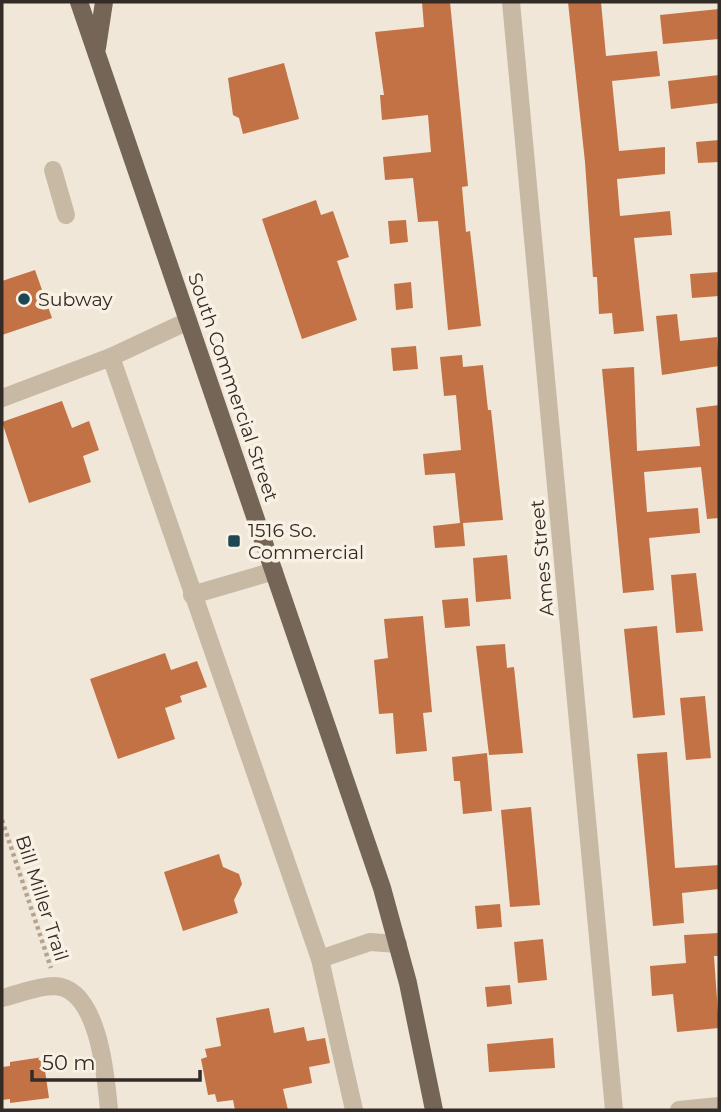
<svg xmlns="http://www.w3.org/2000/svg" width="721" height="1112" viewBox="0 0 721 1112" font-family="Montserrat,sans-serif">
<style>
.building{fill:#c27244}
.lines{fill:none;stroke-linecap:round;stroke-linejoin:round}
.path{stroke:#b3a38f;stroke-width:4.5;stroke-dasharray:3.5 3.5;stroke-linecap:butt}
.minor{stroke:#c7b9a4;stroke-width:18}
.major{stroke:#756557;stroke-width:18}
.poi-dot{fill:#1d4853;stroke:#f8f1e4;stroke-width:2.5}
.labels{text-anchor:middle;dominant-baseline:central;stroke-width:7;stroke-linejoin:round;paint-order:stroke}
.poi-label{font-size:19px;fill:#332b26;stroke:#f8f1e4;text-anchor:start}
.street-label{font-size:19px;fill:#332b26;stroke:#f8f1e4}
</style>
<rect width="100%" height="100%" fill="#f0e7d8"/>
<g class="building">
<path d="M422,2H450L468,186L462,187L466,232L470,231L481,326L448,330L438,221L418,222L413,178L385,180L383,157L431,152L428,115L382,120L380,95H384L375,32L424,27Z"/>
<path d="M568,2H601L606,56L657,51L660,76L612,81L619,151L665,147V174L617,179L620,216L670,211L672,235L634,238L644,331L614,334L612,313L599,314L597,277H593L585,162Z"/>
<path d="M719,9V39L663,44L660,15Z"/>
<path d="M284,63L299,119L243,134L239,118L233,115L228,78Z"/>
<path d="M719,75V103L671,109L668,81Z"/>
<path d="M719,140V162L698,163L696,142Z"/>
<path d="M316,200L321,215L333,211L349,257L337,261L357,320L302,339L262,219Z"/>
<path d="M406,220L408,242L390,244L388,221Z"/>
<path d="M35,270L52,318L2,335V281Z"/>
<path d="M719,272V296L692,298L690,274Z"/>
<path d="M411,282L413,308L396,310L394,284Z"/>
<path d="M677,314L680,341L717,337L719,366L662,375L656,316Z"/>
<path d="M416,346L418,369L393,371L391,348Z"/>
<path d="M462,355L463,367L483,365L488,410H491L503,520L463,523L465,546L435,548L433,526L460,523L455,473L425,475L423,454L461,450L456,395L444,396L440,357Z"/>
<path d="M634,367L637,451L700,446L696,408L719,405V518L707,519L701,467L644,472L647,512L698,508L700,533L649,538L654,590L623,593L602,369Z"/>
<path d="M62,401L72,428L89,421L99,450L83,456L91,482L29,503L2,422Z"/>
<path d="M507,555L511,599L476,602L473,558Z"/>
<path d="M696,573L703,631L676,633L671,575Z"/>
<path d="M468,598L470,626L445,628L442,600Z"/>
<path d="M423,616L432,712L423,713L427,751L396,754L393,713L379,714L374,660L388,658L384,619Z"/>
<path d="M657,626L665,715L633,718L624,629Z"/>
<path d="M505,644L507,668L514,667L523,753L489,755L476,646Z"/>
<path d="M165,653L171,670L197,661L207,687L180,696L182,702L165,708L175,739L118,759L90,679Z"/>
<path d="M705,696L711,758L686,760L680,698Z"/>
<path d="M667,752L675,868L719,865V889L682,893L684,923L653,926L637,754Z"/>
<path d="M487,753L492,811L463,814L460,781H454L452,757Z"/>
<path d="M531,807L540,905L510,907L501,810Z"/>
<path d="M219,854L223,867L239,874L242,884L234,900L238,913L183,931L164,872Z"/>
<path d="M500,904L502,927L477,929L475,906Z"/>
<path d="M719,933V956H714L719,1028L677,1032L673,994L652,996L650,966L686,963L684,935Z"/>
<path d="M543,939L547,980L518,983L514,942Z"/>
<path d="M510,985L512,1004L487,1007L485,987Z"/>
<path d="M269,1008L274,1033L304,1027L307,1041L325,1038L330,1063L309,1067L312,1083L283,1089L288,1110H235L233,1100L217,1102L215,1094L208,1095L201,1059L207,1057L205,1049L221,1046L216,1018Z"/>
<path d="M553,1038L555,1068L489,1072L487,1044Z"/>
<path d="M43,1057L49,1098L10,1103V1099L2,1100V1067L10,1066V1062Z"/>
</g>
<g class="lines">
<path class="path" d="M2,820L51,968"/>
<g class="minor">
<path d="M511,2L614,1110"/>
<path d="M53,170L66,215"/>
<path d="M111,357L188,321"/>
<path d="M2,398L111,357L320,959"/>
<path d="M192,595L274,571"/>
<path d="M2,998C18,994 38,986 54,986C99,987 106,1078 109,1110"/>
<path d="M354,1110L320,959L370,942L398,944"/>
<path d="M679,1110L719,1106"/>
</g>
<g class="major">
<path d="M79,2L382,888L408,983L434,1110"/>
<path d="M97,48L104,2"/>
</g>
</g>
<g class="poi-dot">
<circle cx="24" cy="299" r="7"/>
<rect x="227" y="534" width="14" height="14" rx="3.5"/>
</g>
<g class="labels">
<g class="poi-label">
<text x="38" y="299">Subway</text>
<text x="248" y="530">1516 So.<tspan x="248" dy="22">Commercial</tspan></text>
</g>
<g class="street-label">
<text transform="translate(233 387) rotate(71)">South Commercial Street</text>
<text transform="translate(542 558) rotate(-95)">Ames Street</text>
<text transform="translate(42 898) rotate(72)">Bill Miller Trail</text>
</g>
</g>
<rect width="721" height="1112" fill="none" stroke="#332b26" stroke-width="7"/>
<path d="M32 1070v10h168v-10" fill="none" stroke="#332b26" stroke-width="3.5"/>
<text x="42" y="1070" font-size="21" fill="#332b26" stroke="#f8f1e4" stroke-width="5" paint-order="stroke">50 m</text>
</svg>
